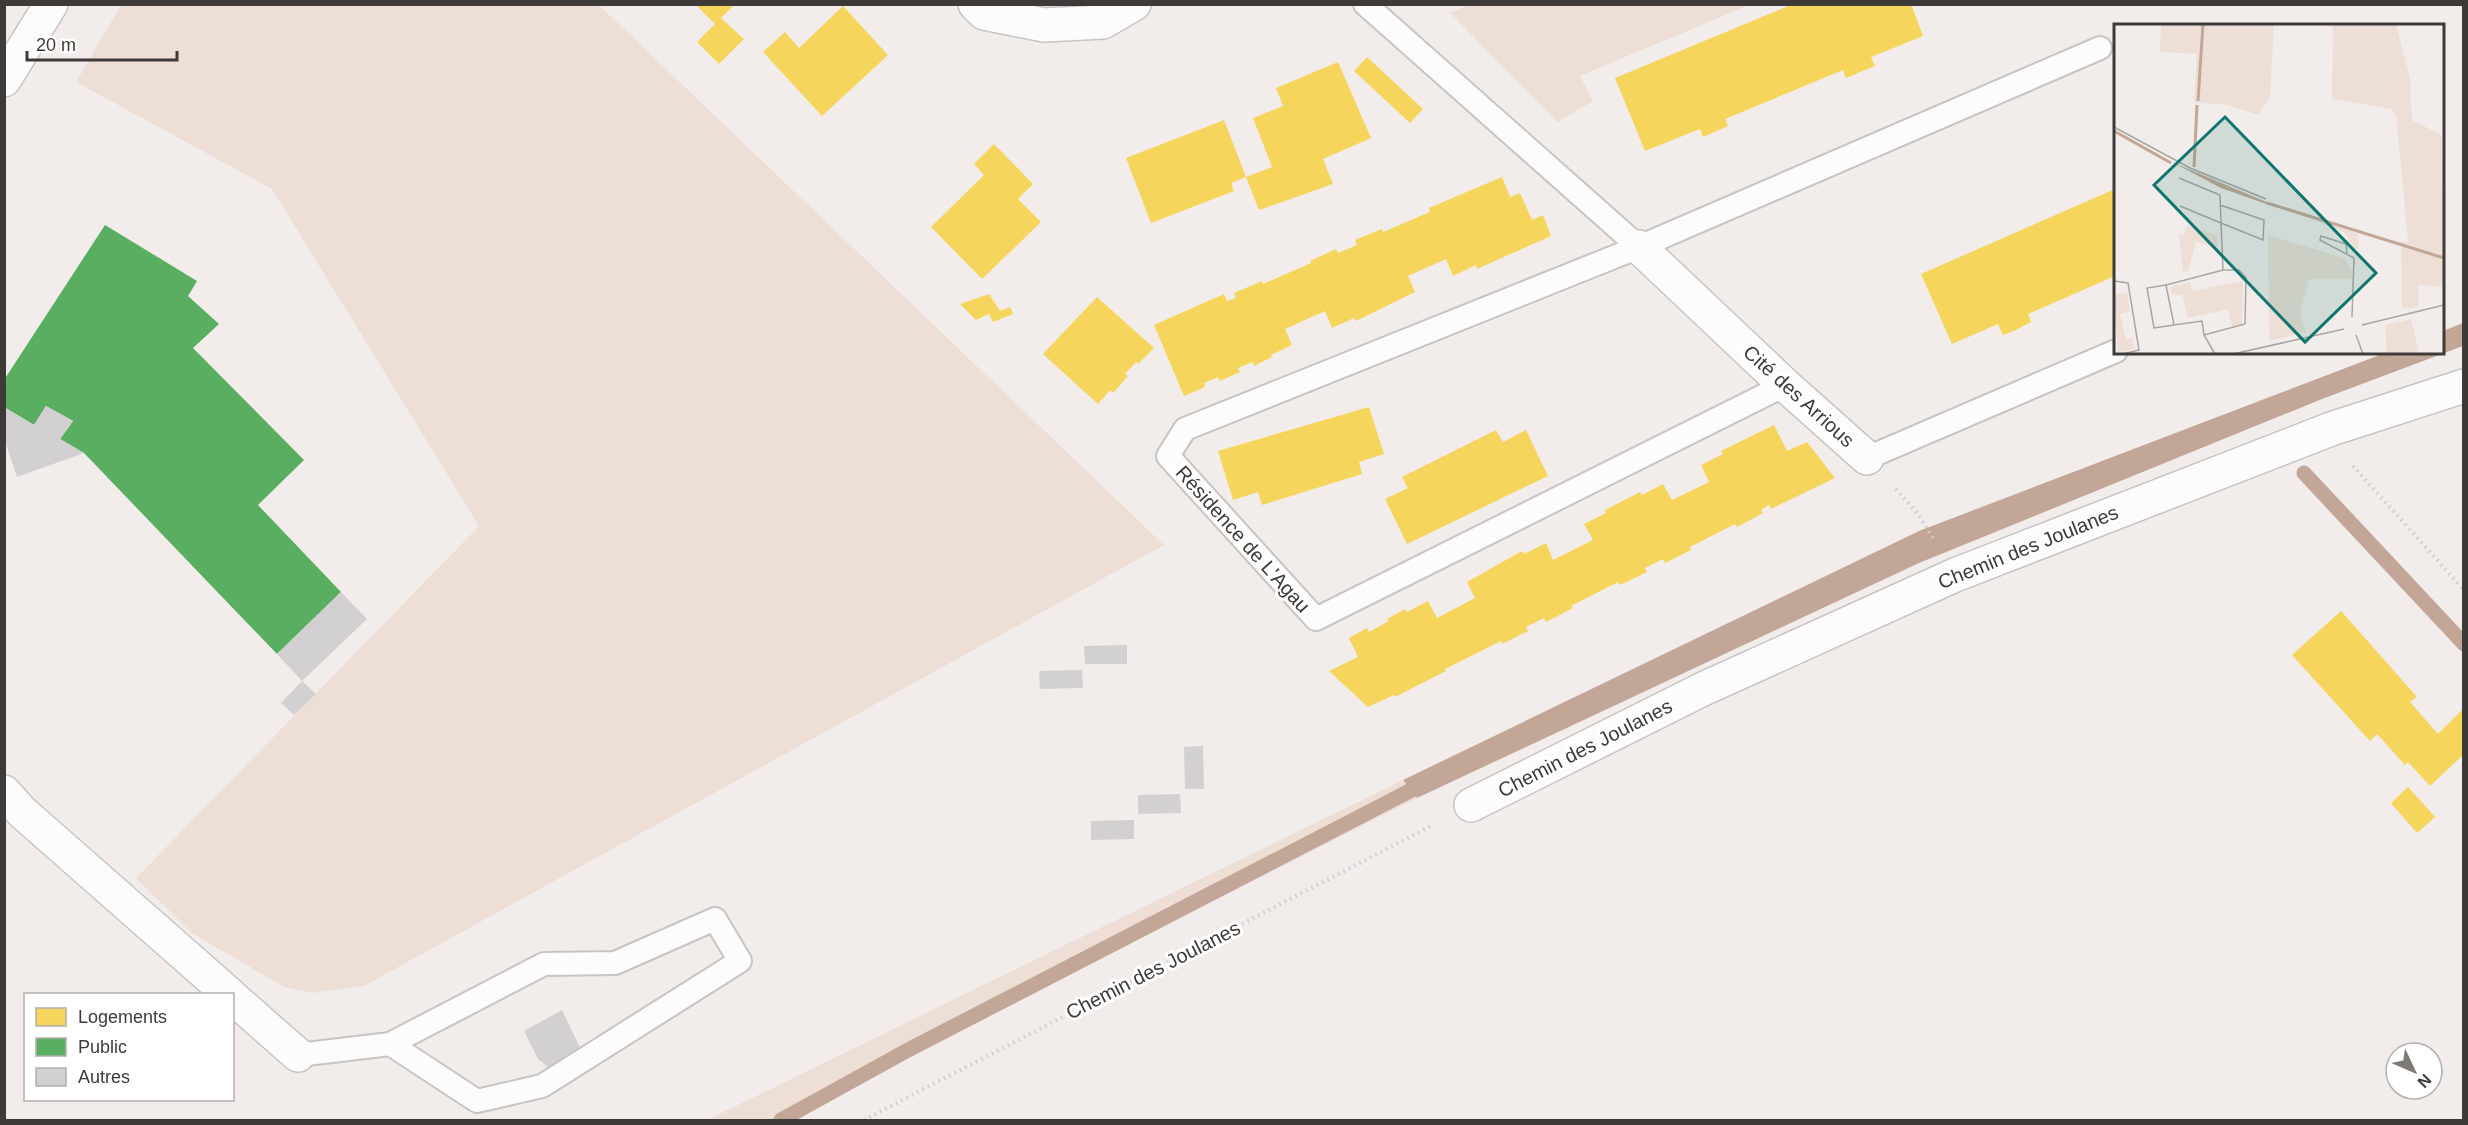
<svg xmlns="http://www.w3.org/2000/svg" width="2468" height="1125" viewBox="0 0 2468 1125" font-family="Arial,sans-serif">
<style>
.green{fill:#eedfd6}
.water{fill:#c2a798}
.homes{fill:#f6d55c}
.public{fill:#5aae61}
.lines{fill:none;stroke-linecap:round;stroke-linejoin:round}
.stream{stroke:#c2a798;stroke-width:15}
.building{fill:#d2d0d0}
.lane-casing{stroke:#c8c4c2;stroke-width:26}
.street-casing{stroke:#c8c4c2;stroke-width:36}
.primary-casing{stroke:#c8c4c2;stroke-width:36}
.path{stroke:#cecbca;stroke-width:4;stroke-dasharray:1.5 4.5;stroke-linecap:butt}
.lane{stroke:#fdfcfc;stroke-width:22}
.street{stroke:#fdfcfc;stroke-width:33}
.primary{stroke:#fdfcfc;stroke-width:33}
.labels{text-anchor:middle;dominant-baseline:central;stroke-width:6;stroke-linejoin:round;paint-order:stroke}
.street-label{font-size:20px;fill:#3e3a38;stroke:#fff}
.inset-river{fill:none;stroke:#c2a798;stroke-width:3}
.inset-road{fill:none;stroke:#aaa5a3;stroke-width:1.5}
.view{fill:#0f766e;fill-opacity:0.15;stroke:#0f766e;stroke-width:3}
.inset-edge{fill:none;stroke:#3e3a38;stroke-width:3}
</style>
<rect width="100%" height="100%" fill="#f2edeb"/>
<g class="green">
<path d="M121,5H599L1164,545L364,986L312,993L284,987L192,933L136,878L479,526L272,189L76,82Z"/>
<path d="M1468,5V4L1749,5L1580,76L1593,101L1558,122L1450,13Z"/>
<path d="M1403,780L1417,798L782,1120H707Z"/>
</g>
<path class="water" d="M2463,323V346L2322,399L1919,563L1417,798L1403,780L1919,531L2385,353L2442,352L2443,331Z"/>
<g class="homes">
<path d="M695,4H735L721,18L744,39L719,64L697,42L715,24Z"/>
<path d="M1793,4H1911L1923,36L1871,57L1875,66L1846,78L1843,70L1725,119L1728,126L1703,137L1700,129L1645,151L1615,78Z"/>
<path d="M843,6L888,55L822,116L763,52L785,32L799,48Z"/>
<path d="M1367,57L1423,109L1410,123L1354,71Z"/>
<path d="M1338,62L1371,138L1323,159L1333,184L1259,210L1246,177L1272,167L1253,118L1283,106L1276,88Z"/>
<path d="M1224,120L1246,177L1231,183L1234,191L1151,223L1126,158Z"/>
<path d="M994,144L1033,184L1018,199L1041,222L982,279L931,227L984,175L974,164Z"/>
<path d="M1502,177L1510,197L1520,193L1532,220L1543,215L1551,236L1477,269L1476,265L1453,276L1446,259L1408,276L1415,292L1356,321L1354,318L1332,328L1325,311L1285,329L1292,345L1271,355L1272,357L1254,366L1253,362L1238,368L1240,372L1220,381L1218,377L1204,383L1205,387L1184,396L1154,325L1224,294L1227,301L1236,298L1234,293L1262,281L1263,284L1311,263L1310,261L1336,249L1338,253L1357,245L1355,240L1382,229L1383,232L1430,212L1429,208Z"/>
<path d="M2115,189V276L2028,314L2031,322L2016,330L2003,335L1998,324L1952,344L1921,274Z"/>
<path d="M989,294L1000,311L1010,307L1013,314L993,322L989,314L976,320L960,304Z"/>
<path d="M1097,297L1154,348L1138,364L1136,362L1125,374L1128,376L1113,393L1110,390L1098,404L1043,354Z"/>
<path d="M1369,407L1384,454L1359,462L1362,474L1262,505L1258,492L1233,500L1218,451Z"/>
<path d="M1774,425L1787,451L1807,442L1835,478L1771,509L1769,505L1761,510L1763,513L1737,527L1735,524L1690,547L1691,550L1665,563L1663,559L1645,568L1647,572L1620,585L1618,582L1571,606L1573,608L1546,622L1544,618L1526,627L1528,631L1502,644L1501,641L1445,669L1446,671L1395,697L1394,695L1368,707L1329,671L1358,657L1349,638L1367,628L1369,632L1389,621L1387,619L1405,609L1407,612L1428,601L1437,618L1475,598L1467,582L1522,551L1524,554L1546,543L1553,560L1593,540L1584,524L1606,513L1605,510L1640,492L1642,495L1663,484L1672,500L1709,482L1701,465L1723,454L1721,451Z"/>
<path d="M1496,430L1503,442L1526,430L1548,476L1407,544L1385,499L1408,488L1402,477Z"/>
<path d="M2341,611L2417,697L2410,702L2438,734L2462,710L2463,712V755L2430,786L2408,762L2405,765L2377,734L2370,741L2292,655Z"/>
<path d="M2408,787L2435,817L2417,833L2391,803Z"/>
</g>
<path class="public" d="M105,225L197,281L188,296L219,324L193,348L304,460L258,505L341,592L277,654L84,453L60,439L73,421L46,406L34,425L4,407V380Z"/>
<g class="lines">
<g class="stream">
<path d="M2304,473L2464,644"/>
<path d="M781,1120L908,1050L1427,782"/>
</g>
</g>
<g class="building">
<path d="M46,406L73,421L60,439L84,453L17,477L4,438V407L34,425Z"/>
<path d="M341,592L367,619L302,681L277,654Z"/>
<path d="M1127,645V664H1085L1084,646Z"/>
<path d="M1082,670L1083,688L1040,689L1039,671Z"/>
<path d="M302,681L316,694L294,715L281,703Z"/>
<path d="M1203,746L1204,789H1185L1184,747Z"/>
<path d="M1180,794L1181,813L1138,814V795Z"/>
<path d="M1134,820V839L1091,840V821Z"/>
<path d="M562,1010L583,1054L550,1069L538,1059L524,1031Z"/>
</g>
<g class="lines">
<g class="lane-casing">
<g id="lane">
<path d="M1365,4L1639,247L2100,48"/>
<path d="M1639,247L1185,429L1168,456L1316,619L1785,385"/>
<path d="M1867,458L2116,351"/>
<path d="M298,1055L390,1044L544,964L615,963L715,919L740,961L542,1086L477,1101L390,1044"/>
</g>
</g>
<g class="street-casing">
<g id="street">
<path d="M975,4L984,13L1044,25L1103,22L1134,4"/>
<path d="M1639,247L1785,385L1867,458"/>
<path d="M4,792L22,812L229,994"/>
<path d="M1471,805L1703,689L1955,575L2331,429L2464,386"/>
<path d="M232,997L298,1055"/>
</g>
</g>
<g class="primary-casing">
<path id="primary" d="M4,80L51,4"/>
</g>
<g class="path">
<path d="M2353,466L2464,590"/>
<path d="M1896,489L1918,514L1933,538"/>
<path d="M864,1120L1433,825"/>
</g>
<use href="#lane" class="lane"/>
<use href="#street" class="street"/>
<use href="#primary" class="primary"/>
</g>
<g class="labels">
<g class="street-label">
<text transform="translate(1799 396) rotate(42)">Cité des Arrious</text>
<text transform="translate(1243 539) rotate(48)">Résidence de L'Agau</text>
<text transform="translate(2028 547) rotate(-22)">Chemin des Joulanes</text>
<text transform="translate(1585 748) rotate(-27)">Chemin des Joulanes</text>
<text transform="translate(1153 970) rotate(-27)">Chemin des Joulanes</text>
</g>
</g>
<g transform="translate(2114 24)">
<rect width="330" height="330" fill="#f2edeb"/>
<path d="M47,0H160L156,73L144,91L114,81L80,78L83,30L46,28ZM219,0H282L296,55L298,96L328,111L330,263L305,261L304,283L288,285L287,218H294L282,91L277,85L218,75ZM155,179L244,210L245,225L240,224L230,208ZM73,202L104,211L103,225L82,217L74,248L69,247L65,210L69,212ZM154,211L231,234L238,248V255H195L186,289L192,308L155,317ZM129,257L128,300L118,303L114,285L74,294L68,270L58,271L56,263L76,258L78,267ZM13,269L16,287L6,290L12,315L18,314L20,325L4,328L0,271ZM297,295L305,328L273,330L271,301Z" fill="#eedfd6"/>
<path d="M58,138L155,179V181L107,164Z" fill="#c2a798"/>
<path class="inset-river" d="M84,77L89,0M0,107L57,139M80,143L83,81M153,179L330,234"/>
<path class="inset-road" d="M0,103L76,144L152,175M65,154L106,171L107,199L149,216L150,196L106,181M66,182L107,199L109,246M233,229L232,220L207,212L206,216L240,234L238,293M0,257L14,259L25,326L9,330M52,261L33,264L40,304L60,301M248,301L330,281M90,311L131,300L132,254L125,246H109L52,261L60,301L88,297L90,311L101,330M242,311L249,330M119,330L230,305"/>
<path class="view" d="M111,93L262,249L191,318L40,161Z"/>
<rect width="330" height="330" class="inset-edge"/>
</g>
<rect width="2468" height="1125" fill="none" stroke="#3e3a38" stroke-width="12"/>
<rect x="24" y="993" width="210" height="108" fill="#ffffff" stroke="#b2b0af" stroke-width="1.5"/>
<rect x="36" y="1008" width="30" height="18" fill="#f6d55c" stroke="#b2b0af" stroke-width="1.5"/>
<text x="78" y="1023" font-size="18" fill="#3e3a38">Logements</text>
<rect x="36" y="1038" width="30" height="18" fill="#5aae61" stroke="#b2b0af" stroke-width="1.5"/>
<text x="78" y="1053" font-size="18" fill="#3e3a38">Public</text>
<rect x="36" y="1068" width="30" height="18" fill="#d2d0d0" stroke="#b2b0af" stroke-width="1.5"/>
<text x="78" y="1083" font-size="18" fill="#3e3a38">Autres</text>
<g transform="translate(2414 1071) rotate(134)"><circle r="28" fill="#ffffff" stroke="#b2b0af" stroke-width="1.5"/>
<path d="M0-4.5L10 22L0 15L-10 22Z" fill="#7d7977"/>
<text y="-9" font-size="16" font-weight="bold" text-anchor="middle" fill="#3e3a38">N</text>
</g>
<path d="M27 51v9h150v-9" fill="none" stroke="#3e3a38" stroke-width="3"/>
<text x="36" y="51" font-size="18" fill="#3e3a38" stroke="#ffffff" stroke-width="4.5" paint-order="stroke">20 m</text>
</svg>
